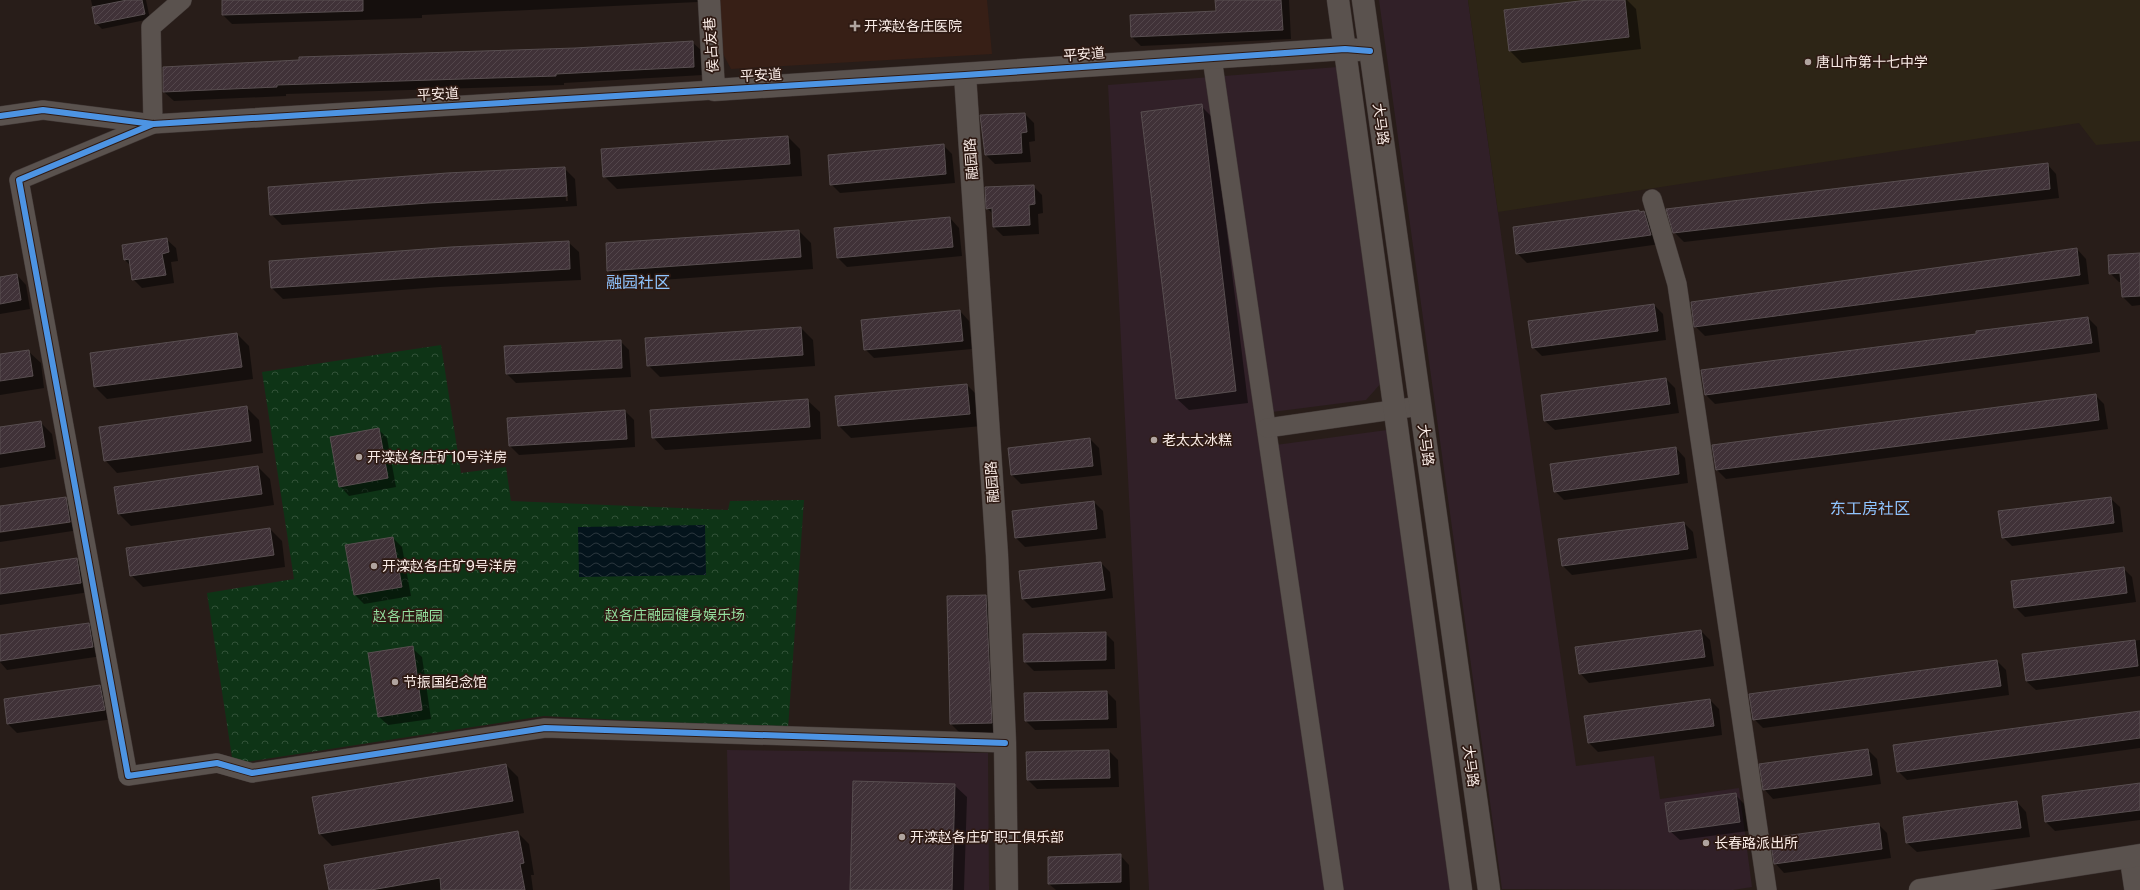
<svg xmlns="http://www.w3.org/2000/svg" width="2140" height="890" viewBox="0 0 2140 890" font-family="'Public Sans','Noto Sans SC',sans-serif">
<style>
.commercial{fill:#312028}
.built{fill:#371f16}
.education{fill:#2d2516}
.park{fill:url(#park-crowns)}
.water{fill:url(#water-waves)}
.shadow{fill:#0007;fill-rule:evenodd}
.building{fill:url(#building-hatch);stroke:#584e50}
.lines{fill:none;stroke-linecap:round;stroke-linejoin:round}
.minor-casing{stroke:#423937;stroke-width:20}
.tertiary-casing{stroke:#423937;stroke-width:23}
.minor{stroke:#5a524e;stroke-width:19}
.tertiary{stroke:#5a524e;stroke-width:22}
.cycleway-casing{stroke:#2e1a13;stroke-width:8}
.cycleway{stroke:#4d94e3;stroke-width:6}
.poi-dot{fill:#b0a49f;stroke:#2e1a13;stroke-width:1.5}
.labels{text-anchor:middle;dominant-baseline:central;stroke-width:3.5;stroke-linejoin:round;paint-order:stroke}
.poi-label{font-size:14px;fill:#faece7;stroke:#2e1a13;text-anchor:start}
.street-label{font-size:14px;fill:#faece7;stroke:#2e1a13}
.park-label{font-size:14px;fill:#94e09e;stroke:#2e1a13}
.quarter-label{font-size:16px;fill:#8fc5ff;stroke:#2e1a13}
</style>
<defs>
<pattern id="park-crowns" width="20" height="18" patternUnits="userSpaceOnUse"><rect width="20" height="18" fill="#0e3416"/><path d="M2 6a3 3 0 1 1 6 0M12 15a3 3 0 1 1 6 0" fill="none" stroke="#325238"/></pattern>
<pattern id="water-waves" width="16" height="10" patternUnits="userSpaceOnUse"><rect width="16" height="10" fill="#04141c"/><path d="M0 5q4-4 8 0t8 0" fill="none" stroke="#2a363d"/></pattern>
<pattern id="building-hatch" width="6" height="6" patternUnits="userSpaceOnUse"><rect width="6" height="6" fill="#403238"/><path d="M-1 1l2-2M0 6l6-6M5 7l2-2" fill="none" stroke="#53464b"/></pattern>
</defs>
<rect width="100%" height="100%" fill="#281d19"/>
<g class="commercial">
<path d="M1379,0H1468L1576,766L1654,756L1660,799L1739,788L1752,887L1733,890L1502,889Z"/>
<path d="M1338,67L1383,381L1366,400L1265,413L1269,446L1387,430L1450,890H1149L1108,85Z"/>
<path d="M727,750L988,753L989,890H730Z"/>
</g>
<path class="built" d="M719,0H987L992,54L731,69L722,52Z"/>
<path class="education" d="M1468,0H2140V141L2096,145L2079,123L1498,212Z"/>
<path class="park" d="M441,345L461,473L506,467L511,501L728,510L730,501L804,500L788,729L544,716L233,764L207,593L294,579L262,372Z"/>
<path class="water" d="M705,525L706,575L579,577L578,527Z"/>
<g class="shadow">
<path d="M91,0H146L150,19L102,29L96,23Z"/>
<path d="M223,0H697L698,2L422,15V18L232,24L223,15Z"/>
<path d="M1216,0H1289L1291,39L1141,46L1132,37L1217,12Z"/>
<path d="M1597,0H1627L1636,9L1641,49L1522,63L1510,51L1505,11Z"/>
<path d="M692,42L702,51L703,75L564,83V85L286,94V96L174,101L164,92V68Z"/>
<path d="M1201,106L1213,118L1248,403L1189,410L1176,398Z"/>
<path d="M1025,114L1034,123L1035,141L1029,142L1031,162L995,164L986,155L981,116Z"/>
<path d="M788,137L800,149L802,176L617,189L604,176Z"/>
<path d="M943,145L952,154L955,183L840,193L831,184Z"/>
<path d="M2047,164L2056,174L2059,198L1684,242L1674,232Z"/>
<path d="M564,168L575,179L577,206L282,225L271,214ZM564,178H566L568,201H566Z"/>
<path d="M1033,186L1042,195L1043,213L1038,214L1039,234L1003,236L994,227L993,214L987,208Z"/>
<path d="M1638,211L1644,212L1653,222L1660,244L1527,263L1517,253Z"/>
<path d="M950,218L959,228L962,256L847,267L838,258Z"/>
<path d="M799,231L811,243L813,269L621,283L608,271Z"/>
<path d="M166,239L176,248L178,261L171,262L174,283L142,288L133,279L131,266L125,260Z"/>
<path d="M568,242L579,252L581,280L440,287L283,299L272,288Z"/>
<path d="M2077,249L2086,259L2089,284L1705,336L1695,326Z"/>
<path d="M2140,254V305L2132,306L2123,297L2122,282H2119L2110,273Z"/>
<path d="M17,275L26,285L30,309L0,314V278Z"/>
<path d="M1654,305L1663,314L1666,340L1542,356L1533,347Z"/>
<path d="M960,311L969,321L972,349L874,358L865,349Z"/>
<path d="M2088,318L2097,327L2100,352L1715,404L1706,395L1977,335Z"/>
<path d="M801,328L813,340L815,366L660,377L648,365Z"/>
<path d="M237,334L249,346L253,379L107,399L95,387Z"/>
<path d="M620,341L629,350L631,377L516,383L507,374L505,347Z"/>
<path d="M28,351L41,363L44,388L0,395V355Z"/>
<path d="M1666,379L1675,388L1679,413L1555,430L1545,421L1542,396Z"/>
<path d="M967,385L979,397L982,426L851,438L839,426L836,397Z"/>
<path d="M2095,395L2104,404L2108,429L1726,479L1717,470Z"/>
<path d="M807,400L820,412L821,439L665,450L653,437Z"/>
<path d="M246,407L259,420L263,453L117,473L105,460Z"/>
<path d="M625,411L634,420L635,447L519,455L510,446Z"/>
<path d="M40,422L52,434L56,459L0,468V428Z"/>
<path d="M378,429L387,438L396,487L349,496L340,486Z"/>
<path d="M1090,439L1099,448L1102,475L1021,484L1012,475Z"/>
<path d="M1676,448L1685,458L1688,483L1564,500L1555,491Z"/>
<path d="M258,467L270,479L274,505L131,526L119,514L115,488Z"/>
<path d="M65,498L75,507L79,530L0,542V533L75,522V520L0,531V507Z"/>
<path d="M2110,498L2120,507L2123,532L2012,546L2003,537Z"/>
<path d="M1094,502L1103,511L1106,538L1025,547L1016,538L1013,512Z"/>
<path d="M1684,523L1693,532L1697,558L1572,575L1563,566L1560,540Z"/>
<path d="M270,529L282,541L285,567L143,587L131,575Z"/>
<path d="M393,538L402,547L411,596L364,604L355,595L346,546Z"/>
<path d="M77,559L86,568L90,592L0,605V570Z"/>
<path d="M1101,563L1110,572L1113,598L1032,608L1023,599Z"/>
<path d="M2123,568L2132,577L2136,602L2025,617L2015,607Z"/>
<path d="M986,596L998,608L1003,735L963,736L951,724Z"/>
<path d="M88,624L98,633L102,656L7,670L0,662V636Z"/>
<path d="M1701,631L1710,640L1714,666L1589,683L1580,673Z"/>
<path d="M1105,633L1114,642L1115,669L1034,671L1025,662Z"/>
<path d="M2140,640V676L2036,690L2026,681L2023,655Z"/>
<path d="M412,648L422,657L431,719L388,725L378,716Z"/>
<path d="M1997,661L2006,670L2009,695L1763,728L1754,719Z"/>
<path d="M100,687L109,696L113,719L17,733L8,724Z"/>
<path d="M1107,692L1116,701L1117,728L1035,730L1026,721Z"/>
<path d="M1710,700L1719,709L1722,735L1598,752L1589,743Z"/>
<path d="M2140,712V748L1907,780L1898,771Z"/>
<path d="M1868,750L1877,759L1881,784L1773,799L1764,789Z"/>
<path d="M1109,751L1118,760L1119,787L1037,789L1028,780Z"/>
<path d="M506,765L518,777L524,813L332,846L320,834Z"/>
<path d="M2140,784V820L2055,831L2046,822L2043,797Z"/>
<path d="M954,785L967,797L964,890H851Z"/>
<path d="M1735,794L1744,804L1748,831L1680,840L1670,831Z"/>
<path d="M2017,802L2026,812L2030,837L1917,852L1907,843Z"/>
<path d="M1878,824L1887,833L1891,858L1784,873L1775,863Z"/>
<path d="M518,833L529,844L534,875H531L533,890H330Z"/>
<path d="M1120,855L1129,865L1130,890H1056L1049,884Z"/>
</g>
<g class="building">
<path d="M127,0H142L145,14L95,24L92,7Z"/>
<path d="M222,0H363V11L222,15Z"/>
<path d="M1215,0H1281L1283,30L1131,37L1130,15L1216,11Z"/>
<path d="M1588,0H1625L1629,37L1509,51L1504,10Z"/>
<path d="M693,41L694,67L556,74V76L277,85V87L163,92V67L299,60V57L575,48Z"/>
<path d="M1202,104L1236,391L1176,399L1141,112Z"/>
<path d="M1025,113L1027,132L1021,133L1022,153L985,155L980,115Z"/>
<path d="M788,136L790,164L603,177L601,149Z"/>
<path d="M944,144L946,174L830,185L828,155Z"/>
<path d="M2048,163L2050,189L1673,233L1666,209Z"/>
<path d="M565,167L567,196L428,203L270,215L268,187L447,173Z"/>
<path d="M1034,185L1035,204L1029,205L1030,225L993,227L992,208L986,209L985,187Z"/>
<path d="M1639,210V212L1644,211L1651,235L1516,254L1513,227Z"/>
<path d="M950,217L953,247L837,258L834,228Z"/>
<path d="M799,230L801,257L607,271L606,243Z"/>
<path d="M167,238L169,252L162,254L166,275L132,280L129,259L124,260L122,245Z"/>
<path d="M569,241L570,269L429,277L271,288L269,261L451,247Z"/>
<path d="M2077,248L2080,275L1694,327L1691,302Z"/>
<path d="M2140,253V296L2122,297L2120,273L2109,274L2108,255Z"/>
<path d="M17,274L21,300L0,304V277Z"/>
<path d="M1654,304L1658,331L1532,348L1528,321Z"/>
<path d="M960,310L963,341L864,350L861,320Z"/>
<path d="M2088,317L2092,343L1705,395L1701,370L1976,334V331Z"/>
<path d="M801,327L803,355L647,366L645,338Z"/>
<path d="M237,333L242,367L94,387L90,353Z"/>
<path d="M621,340L622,368L506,374L504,346Z"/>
<path d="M29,350L33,376L0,381V354Z"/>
<path d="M1666,378L1670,404L1544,421L1541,395Z"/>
<path d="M967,384L970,414L838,426L835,396Z"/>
<path d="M2096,394L2099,420L1716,470L1712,445Z"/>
<path d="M808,399L810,427L652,438L650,410Z"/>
<path d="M247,406L251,441L104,461L99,427Z"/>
<path d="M625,410L627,439L509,446L507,418Z"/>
<path d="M41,421L45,447L0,454V427Z"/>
<path d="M379,428L388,478L339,487L330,437Z"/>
<path d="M1090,438L1093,466L1011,475L1008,448Z"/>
<path d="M1676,447L1679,474L1554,492L1550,464Z"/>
<path d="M258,466L262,494L118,514L114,487Z"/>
<path d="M66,497L70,522L0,532V506Z"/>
<path d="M2111,497L2114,523L2002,538L1998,511Z"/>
<path d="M1094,501L1097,529L1015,538L1012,511Z"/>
<path d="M1684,522L1688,549L1562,566L1558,539Z"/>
<path d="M270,528L274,555L130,576L126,548Z"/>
<path d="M393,537L402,587L354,595L345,545Z"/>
<path d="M77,558L81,583L0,594V569Z"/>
<path d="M1101,562L1105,590L1022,599L1019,571Z"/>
<path d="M2124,567L2127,593L2014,608L2011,581Z"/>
<path d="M986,595L992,723L950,724L947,596Z"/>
<path d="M89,623L93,647L0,661V635Z"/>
<path d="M1701,630L1705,657L1579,674L1575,647Z"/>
<path d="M1106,632V660L1024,662L1023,634Z"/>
<path d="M2135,640L2138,666L2026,681L2022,654Z"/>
<path d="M413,646L422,710L378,717L368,653Z"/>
<path d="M1997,660L2001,686L1753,720L1749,694Z"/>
<path d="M100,685L105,710L7,724L4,699Z"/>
<path d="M1107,691L1108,719L1025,721L1024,693Z"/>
<path d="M1710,699L1714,726L1588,743L1584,716Z"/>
<path d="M2140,711V738L1897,772L1893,745Z"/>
<path d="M1868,749L1872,775L1763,790L1759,764Z"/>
<path d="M1109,750L1110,778L1027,780L1026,752Z"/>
<path d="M506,764L513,801L319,834L312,797Z"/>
<path d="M853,781L955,784L952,890H850Z"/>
<path d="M2140,783V810L2045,822L2042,796Z"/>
<path d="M1736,793L1740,822L1669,832L1665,803Z"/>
<path d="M2017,801L2021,828L1906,843L1903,817Z"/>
<path d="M1879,823L1882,849L1774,864L1770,838Z"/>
<path d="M518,831L524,863L520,864L525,890H441L440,878L371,890H329L324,865Z"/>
<path d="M1121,854V882L1048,884V857Z"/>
</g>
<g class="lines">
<g class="minor-casing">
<g id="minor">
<path d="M1212,58L1334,890"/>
<path d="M0,116L43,110L153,124L714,90"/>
<path d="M153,124L19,180L128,776L217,763L252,773L545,728L1005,743"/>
<path d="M153,124L151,27L182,0"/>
<path d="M1652,199L1677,284L1767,890"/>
<path d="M1267,428L1420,406"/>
<path d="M2129,857L2134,890"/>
</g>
</g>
<g class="tertiary-casing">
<g id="tertiary">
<path d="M709,0L714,90L1345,49L1359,50"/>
<path d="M1338,0L1461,890"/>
<path d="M1363,0L1489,890"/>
<path d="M965,75L997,555L1005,743L1007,890"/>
<path d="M1920,890L2140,855"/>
</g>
</g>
<use href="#minor" class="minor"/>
<use href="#tertiary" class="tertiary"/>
<g class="cycleway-casing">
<g id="cycleway">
<path d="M0,116L43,110L153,124L965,75L1345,49L1370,51"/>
<path d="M153,124L19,180L128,776L217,763L252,773L545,728L1005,743"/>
</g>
</g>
<use href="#cycleway" class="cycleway"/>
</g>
<g class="poi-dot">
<path d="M853 20h4v4h4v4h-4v4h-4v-4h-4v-4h4z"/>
<circle cx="1808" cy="62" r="4"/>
<circle cx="1154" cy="440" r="4"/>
<circle cx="359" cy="457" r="4"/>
<circle cx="374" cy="566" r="4"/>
<circle cx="395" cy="682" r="4"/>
<circle cx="902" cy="837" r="4"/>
<circle cx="1706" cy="843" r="4"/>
</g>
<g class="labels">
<g class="poi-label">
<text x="864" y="26">开滦赵各庄医院</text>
<text x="1816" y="62">唐山市第十七中学</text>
<text x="1162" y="440">老太太冰糕</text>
<text x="367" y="457">开滦赵各庄矿10号洋房</text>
<text x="382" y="566">开滦赵各庄矿9号洋房</text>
<text x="403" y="682">节振国纪念馆</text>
<text x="910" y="837">开滦赵各庄矿职工俱乐部</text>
<text x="1714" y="843">长春路派出所</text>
</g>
<g class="street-label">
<text transform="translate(711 45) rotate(-94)">侯占友巷</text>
<text transform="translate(1084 54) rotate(-4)">平安道</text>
<text transform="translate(761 75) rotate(-3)">平安道</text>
<text transform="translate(438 94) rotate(-3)">平安道</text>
<text transform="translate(1381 124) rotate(82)">大马路</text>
<text transform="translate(971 159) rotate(-94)">融园路</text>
<text transform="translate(1426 445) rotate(82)">大马路</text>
<text transform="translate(992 482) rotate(-94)">融园路</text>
<text transform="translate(1471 766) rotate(82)">大马路</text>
</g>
<g class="park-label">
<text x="675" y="615">赵各庄融园健身娱乐场</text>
<text x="408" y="616">赵各庄融园</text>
</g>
<g class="quarter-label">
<text x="638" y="282">融园社区</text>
<text x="1870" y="508">东工房社区</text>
</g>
</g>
</svg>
